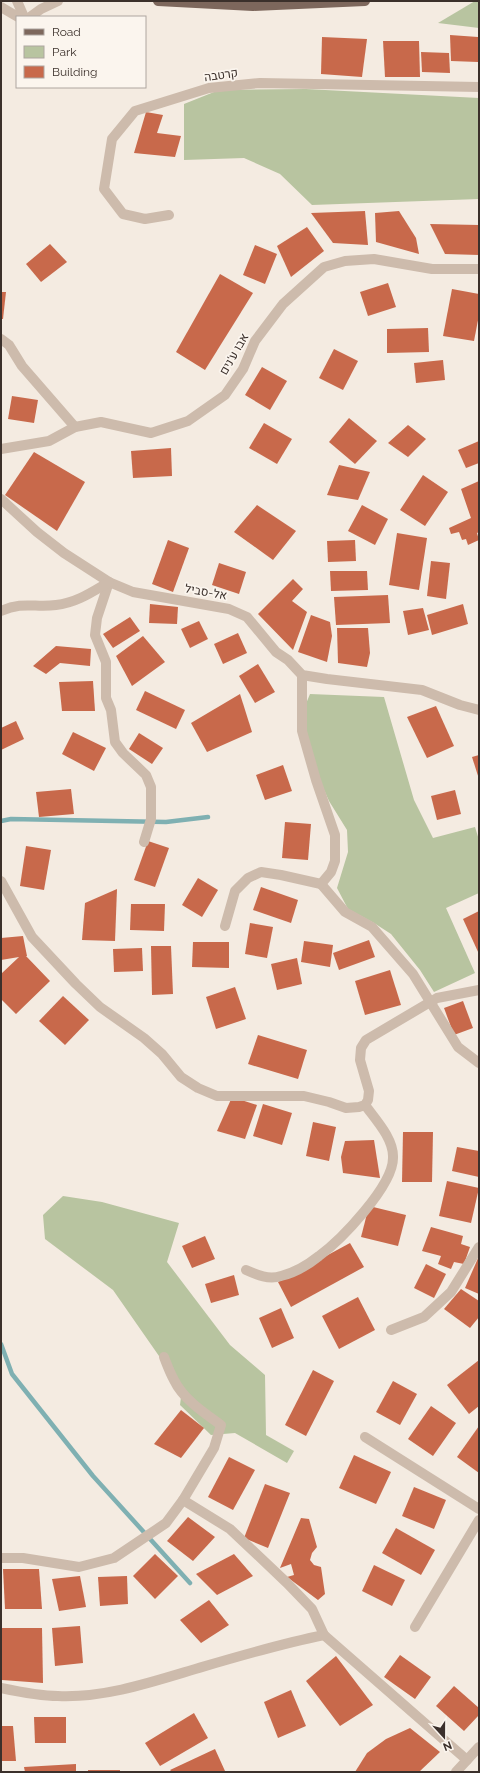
<svg xmlns="http://www.w3.org/2000/svg" width="480" height="1773" viewBox="0 0 480 1773" font-family="Raleway,Heebo,sans-serif">
<style>
.green{fill:#b8c4a0}
.lines{fill:none;stroke-linecap:round;stroke-linejoin:round}
.stream{stroke:#7fb0b2;stroke-width:4.5}
.building{fill:#c8694b}
.minor{stroke:#cdbbac;stroke-width:10}
.major{stroke:#7d675c;stroke-width:10}
.labels{text-anchor:middle;dominant-baseline:central;stroke-width:3.5;stroke-linejoin:round;paint-order:stroke}
.street-label{font-size:12px;fill:#3b302b;stroke:#fbf5ee}
</style>
<rect width="100%" height="100%" fill="#f4ebe1"/>
<g class="green">
<path d="M475,1H479V28L438,23Z"/>
<path d="M306,89L479,98V199L312,205L280,174L244,158L184,160V104L219,90Z"/>
<path d="M310,694L384,697L414,800L433,838L475,827L479,840V893L446,908L475,973L434,992L420,970L391,934L374,923L348,909L337,888L348,852L347,830L329,801L309,756L298,723Z"/>
<path d="M63,1196L102,1202L179,1223L167,1262L230,1345L265,1375L266,1435L294,1451L287,1463L235,1433L211,1435L180,1405L182,1389L113,1290L45,1239L43,1215Z"/>
</g>
<g class="lines">
<g class="stream">
<path d="M1,821L11,819L166,822L208,817"/>
<path d="M1,1344L12,1374L93,1476L190,1583"/>
</g>
</g>
<g class="building">
<path d="M450,35L478,37V62L451,61Z"/>
<path d="M322,37L367,39L362,77L321,74Z"/>
<path d="M383,41H419L420,77H385Z"/>
<path d="M421,52L449,53L450,73L422,72Z"/>
<path d="M146,112L163,115L157,133L181,136L175,157L134,153Z"/>
<path d="M365,211L368,245L333,243L311,213Z"/>
<path d="M399,211L416,238L419,254L376,242L375,213Z"/>
<path d="M430,224L479,225V255L445,254Z"/>
<path d="M307,227L324,251L291,277L277,246Z"/>
<path d="M50,244L67,262L41,282L26,264Z"/>
<path d="M255,245L277,254L265,284L243,275Z"/>
<path d="M220,274L253,293L205,370L176,352Z"/>
<path d="M388,283L396,307L368,316L360,292Z"/>
<path d="M452,289L479,294V315L474,341L443,336Z"/>
<path d="M1,292H6L3,319H1Z"/>
<path d="M428,328L429,352L387,353V329Z"/>
<path d="M334,349L358,361L343,390L319,378Z"/>
<path d="M443,360L445,380L416,383L414,363Z"/>
<path d="M262,367L287,381L270,410L245,395Z"/>
<path d="M12,396L38,400L34,423L8,419Z"/>
<path d="M349,418L377,441L355,464L329,442Z"/>
<path d="M264,423L292,439L277,464L249,448Z"/>
<path d="M408,425L426,439L408,457L388,443Z"/>
<path d="M479,441V463L466,468L458,450Z"/>
<path d="M171,448L172,476L133,478L131,451Z"/>
<path d="M34,452L85,482L57,531L5,495Z"/>
<path d="M339,465L370,472L358,500L327,495Z"/>
<path d="M423,475L448,492L425,526L400,510Z"/>
<path d="M479,481V532L477,533L479,540L468,545L466,539L462,540L459,532L451,534L449,528L471,518L461,489Z"/>
<path d="M257,505L296,531L273,560L234,532Z"/>
<path d="M362,505L388,519L375,545L348,531Z"/>
<path d="M397,533L427,538L419,590L389,585Z"/>
<path d="M168,540L189,548L173,592L152,584Z"/>
<path d="M355,540L356,561L328,562L327,541Z"/>
<path d="M431,561L450,563L446,599L427,596Z"/>
<path d="M219,563L246,572L239,594L212,585Z"/>
<path d="M330,571H367L368,590L331,591Z"/>
<path d="M293,579L303,589L292,601L307,612L293,650L258,614Z"/>
<path d="M388,595L390,623L336,625L334,597Z"/>
<path d="M150,604L178,607L177,624L149,623Z"/>
<path d="M463,604L468,624L432,635L427,615Z"/>
<path d="M423,608L429,630L408,635L403,611Z"/>
<path d="M311,615L330,622L332,636L327,662L298,652Z"/>
<path d="M130,617L140,631L113,648L103,634Z"/>
<path d="M199,621L208,639L190,648L181,629Z"/>
<path d="M337,628H368L370,653L367,667L338,663Z"/>
<path d="M238,633L247,653L223,664L214,644Z"/>
<path d="M143,636L165,662L132,686L116,656Z"/>
<path d="M56,646L91,649L90,666L60,663L46,674L33,666Z"/>
<path d="M258,664L275,692L255,703L239,676Z"/>
<path d="M93,681L95,711H62L59,682Z"/>
<path d="M145,691L185,710L176,729L136,710Z"/>
<path d="M240,694L252,732L207,752L191,723Z"/>
<path d="M436,706L454,746L427,758L407,717Z"/>
<path d="M16,721L24,739L1,750V728Z"/>
<path d="M73,732L106,748L94,771L62,754Z"/>
<path d="M139,733L163,748L152,764L129,749Z"/>
<path d="M479,755V779L472,757Z"/>
<path d="M283,765L292,791L265,800L256,775Z"/>
<path d="M71,789L74,814L39,817L36,792Z"/>
<path d="M455,790L461,814L437,820L431,796Z"/>
<path d="M285,822L311,824L308,860L282,858Z"/>
<path d="M148,841L169,848L155,887L134,880Z"/>
<path d="M26,846L51,850L44,890L20,886Z"/>
<path d="M198,878L218,890L202,917L182,905Z"/>
<path d="M261,887L298,900L291,923L253,910Z"/>
<path d="M117,889L115,941L82,940L85,903Z"/>
<path d="M131,904H165L164,931L130,930Z"/>
<path d="M479,911V954L463,919Z"/>
<path d="M250,923L273,927L267,958L245,954Z"/>
<path d="M23,936L27,956H26L50,981L16,1014L1,999V974L19,957L1,960V938Z"/>
<path d="M369,940L375,957L339,970L333,953Z"/>
<path d="M304,941L333,945L330,967L301,962Z"/>
<path d="M193,942H229V968L192,967Z"/>
<path d="M151,946H171L173,994L152,995Z"/>
<path d="M142,948L143,971L114,972L113,949Z"/>
<path d="M297,958L302,984L277,990L271,964Z"/>
<path d="M390,970L401,1005L365,1015L355,981Z"/>
<path d="M235,987L246,1019L216,1029L206,997Z"/>
<path d="M63,996L89,1020L65,1045L39,1021Z"/>
<path d="M463,1001L473,1028L454,1035L444,1008Z"/>
<path d="M258,1035L307,1050L298,1079L248,1064Z"/>
<path d="M232,1097L257,1105L245,1139L217,1131Z"/>
<path d="M263,1104L292,1113L282,1145L253,1136Z"/>
<path d="M313,1122L336,1127L329,1161L306,1156Z"/>
<path d="M403,1132H433L432,1182H402Z"/>
<path d="M374,1140L380,1178L343,1173L341,1157L345,1141Z"/>
<path d="M457,1147L479,1151V1177L452,1171Z"/>
<path d="M447,1181L479,1188L471,1223L439,1216Z"/>
<path d="M369,1206L406,1215L398,1246L361,1237Z"/>
<path d="M431,1227L463,1236L461,1244L470,1247L464,1264L454,1262L451,1269L438,1264L441,1256L422,1251Z"/>
<path d="M205,1236L215,1259L192,1268L182,1246Z"/>
<path d="M350,1243L364,1267L291,1307L278,1282Z"/>
<path d="M479,1256V1294L465,1288Z"/>
<path d="M426,1264L446,1274L434,1298L414,1288Z"/>
<path d="M234,1275L239,1295L211,1303L205,1284Z"/>
<path d="M461,1289L479,1301V1317L470,1328L444,1309Z"/>
<path d="M358,1297L375,1330L339,1349L322,1316Z"/>
<path d="M281,1308L294,1338L272,1348L259,1318Z"/>
<path d="M479,1360V1406L469,1414L447,1385Z"/>
<path d="M313,1370L334,1381L306,1436L285,1425Z"/>
<path d="M393,1381L417,1394L400,1425L376,1412Z"/>
<path d="M431,1406L456,1423L433,1456L408,1439Z"/>
<path d="M181,1410L204,1428L181,1458L154,1444Z"/>
<path d="M479,1426V1473L457,1457Z"/>
<path d="M354,1455L391,1472L376,1504L339,1488Z"/>
<path d="M229,1457L255,1470L233,1510L208,1497Z"/>
<path d="M265,1484L290,1493L268,1548L244,1538Z"/>
<path d="M414,1487L446,1500L434,1529L402,1516Z"/>
<path d="M188,1517L215,1537L193,1561L167,1541Z"/>
<path d="M301,1518L309,1519L317,1547L312,1553L310,1560L314,1565L321,1567L325,1594L318,1600L287,1577L294,1575L291,1564L280,1568Z"/>
<path d="M396,1528L435,1550L421,1575L382,1553Z"/>
<path d="M155,1554L178,1576L155,1599L133,1576Z"/>
<path d="M234,1554L253,1576L217,1595L196,1574Z"/>
<path d="M374,1565L405,1580L392,1606L362,1591Z"/>
<path d="M3,1569H39L42,1609H5Z"/>
<path d="M80,1576L86,1607L59,1611L52,1579Z"/>
<path d="M127,1576L128,1604L100,1606L98,1577Z"/>
<path d="M209,1600L229,1625L201,1643L180,1620Z"/>
<path d="M80,1626L83,1663L55,1666L52,1628Z"/>
<path d="M1,1628H42L43,1683L2,1680Z"/>
<path d="M400,1655L431,1677L415,1699L384,1677Z"/>
<path d="M336,1656L373,1705L340,1726L306,1681Z"/>
<path d="M454,1686L479,1708V1715L464,1731L436,1706Z"/>
<path d="M291,1690L306,1726L278,1738L264,1702Z"/>
<path d="M194,1713L208,1738L160,1766L145,1743Z"/>
<path d="M34,1717H66V1743H35Z"/>
<path d="M1,1726H13L16,1761H1Z"/>
<path d="M410,1728L440,1752L419,1772H355L367,1753L386,1739Z"/>
<path d="M215,1749L225,1771L224,1772H172L170,1770Z"/>
<path d="M76,1764V1772H25L24,1767Z"/>
<rect x="88" y="1770" width="32" height="2"/>
</g>
<g class="lines">
<g class="minor">
<path d="M17,1L24,17"/>
<path d="M1,7L18,17"/>
<path d="M30,17L41,9L58,1"/>
<path d="M169,215L145,219L123,214L104,189L112,139L135,111L209,88L260,83L479,87"/>
<path d="M1,339L9,345L22,366L75,427"/>
<path d="M1,449L49,441L75,427L101,422L151,433L188,421L225,395L243,369L255,341L283,304L324,267L345,261L374,259L432,269H479"/>
<path d="M1,499L37,532L64,553L109,582L133,592L229,609L247,617L276,652L288,660L302,675L327,679L422,690L460,705L479,710"/>
<path d="M109,582L97,618L95,635L106,662V698L111,710L115,742L123,753L146,775L151,787V819L144,842"/>
<path d="M1,611C23,601 35,608 56,605C76,603 92,592 109,582"/>
<path d="M302,675V731L316,780L335,835V861L331,872L321,884L345,912L372,927L413,974L458,1047L479,1063"/>
<path d="M1,881L32,937L76,984L100,1007L144,1038L162,1054L181,1077L198,1088L217,1096H304L329,1102L346,1108L359,1107L365,1105L368,1100L369,1091L360,1060L361,1048L366,1040L437,998L479,990"/>
<path d="M225,926L235,891L248,878L261,872L281,875L321,884"/>
<path d="M246,1270C257,1275 269,1280 281,1276C294,1273 309,1264 319,1256C341,1240 393,1186 393,1158C394,1139 376,1120 365,1105"/>
<path d="M391,1330L424,1317L451,1292L479,1247"/>
<path d="M164,1357C167,1365 170,1373 174,1380C183,1399 204,1413 221,1425L214,1448L183,1500"/>
<path d="M365,1437L479,1509"/>
<path d="M1,1558H23L79,1567L114,1558L166,1523L183,1500L230,1529L287,1583L312,1609L324,1635L467,1760"/>
<path d="M415,1627L479,1520"/>
<path d="M1,1688C20,1692 39,1696 58,1696C103,1698 149,1683 192,1670C236,1657 279,1644 324,1635"/>
<path d="M456,1772L479,1747"/>
</g>
<path class="major" d="M158,1L253,6L365,1"/>
</g>
<g class="labels">
<g class="street-label">
<text transform="translate(221 75) rotate(-8)">קרטבה</text>
<text transform="translate(234 354) rotate(-60)">אבו ע'נים</text>
<text transform="translate(206 592) rotate(10)">אל-סביל</text>
</g>
</g>
<rect width="480" height="1773" fill="none" stroke="#3b302b" stroke-width="4"/>
<rect x="16" y="16" width="130" height="72" fill="#fbf5ee" stroke="#aea6a0"/>
<rect x="24" y="29" width="20" height="6" fill="#7d675c" stroke="#aea6a0"/>
<text x="52" y="36" font-size="12" fill="#3b302b">Road</text>
<rect x="24" y="46" width="20" height="12" fill="#b8c4a0" stroke="#aea6a0"/>
<text x="52" y="56" font-size="12" fill="#3b302b">Park</text>
<rect x="24" y="66" width="20" height="12" fill="#c8694b" stroke="#aea6a0"/>
<text x="52" y="76" font-size="12" fill="#3b302b">Building</text>
<g transform="translate(444 1737) rotate(159)" stroke="#fbf5ee" stroke-width="3" paint-order="stroke">
<path d="M0-3L7 15L0 10L-7 15Z" fill="#3b302b"/>
<text y="-6" font-size="11" font-weight="bold" text-anchor="middle" fill="#3b302b">N</text>
</g>
</svg>
